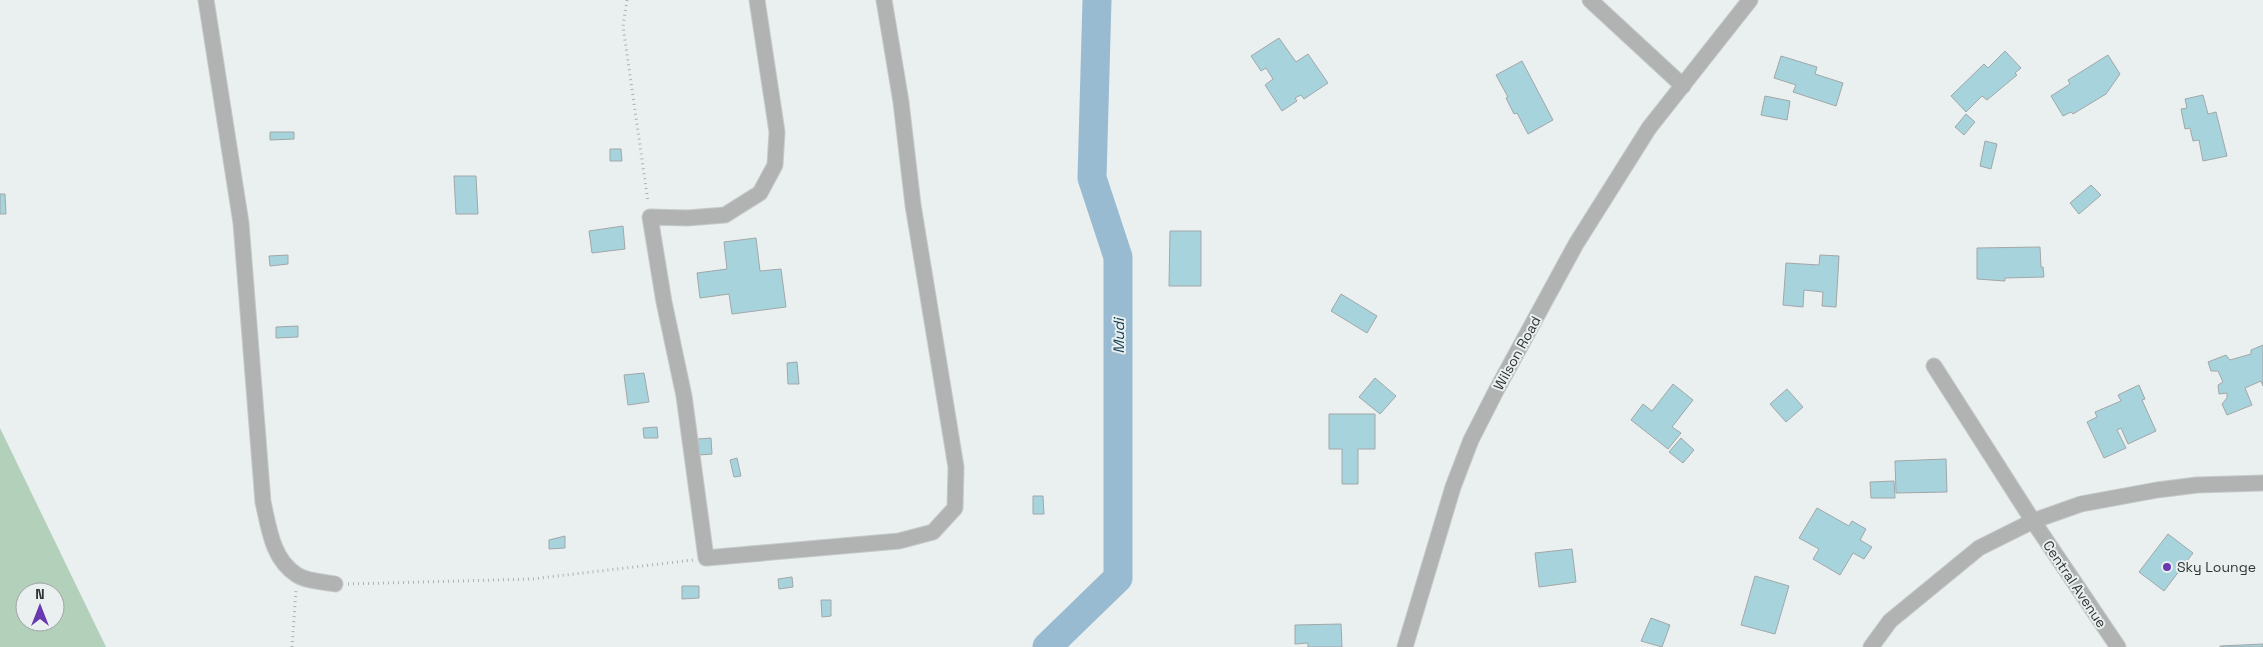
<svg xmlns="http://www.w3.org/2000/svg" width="2263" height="647" viewBox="0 0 2263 647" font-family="'Space Grotesk',sans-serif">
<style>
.green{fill:#b3d0ba;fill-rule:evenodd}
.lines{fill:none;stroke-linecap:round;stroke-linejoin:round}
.river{stroke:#99bbd1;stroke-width:29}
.building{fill:#a7d3dd;stroke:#a2a7a8}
.minor-casing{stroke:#c5caca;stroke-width:17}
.path{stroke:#acb1b1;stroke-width:3;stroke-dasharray:1 4;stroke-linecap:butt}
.minor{stroke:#b1b3b2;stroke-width:15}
.poi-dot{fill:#6839b0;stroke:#eaf0f0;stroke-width:2}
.labels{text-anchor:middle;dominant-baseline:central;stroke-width:4;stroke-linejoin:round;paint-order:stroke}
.street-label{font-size:14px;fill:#323434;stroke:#eaf0f0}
.poi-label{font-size:14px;fill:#323434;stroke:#eaf0f0;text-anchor:start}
.water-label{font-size:15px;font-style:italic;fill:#103e55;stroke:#eaf0f0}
</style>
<rect width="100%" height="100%" fill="#eaf0f0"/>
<path class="green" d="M0,428L106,647H0ZM25,592H55V622H25Z"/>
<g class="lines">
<path class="river" d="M1047,647L1118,578V257L1092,178L1097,0"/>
</g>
<g class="building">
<path d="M1279,38L1296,62L1308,54L1328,83L1304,99L1301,95L1295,98L1297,101L1282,111L1265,85L1273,79L1266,68L1261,71L1251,56Z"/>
<path d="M2005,51L2021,68L2015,73L2017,75L1987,100L1982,96L1966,112L1951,96L1984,64L1988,68Z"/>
<path d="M2108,55L2120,74L2106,94L2073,114L2071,112L2063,116L2051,96L2070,84L2068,80Z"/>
<path d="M1781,56L1817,67L1815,74L1843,83L1836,106L1793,92L1796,85L1774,78Z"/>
<path d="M1522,61L1553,120L1528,134L1517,113L1514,114L1506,98L1508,97L1496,75Z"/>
<path d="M2203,95L2208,114L2216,112L2227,156L2203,161L2199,140L2193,141L2190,128L2185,129L2181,109L2187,108L2185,99Z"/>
<path d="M1765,96L1790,101L1787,120L1761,115Z"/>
<path d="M1966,114L1975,122L1964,135L1955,127Z"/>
<path d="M270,132H294V139L270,140Z"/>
<path d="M1985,141L1997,144L1991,169L1980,166Z"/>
<path d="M610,149H621L622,161H610Z"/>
<path d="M454,176H476L478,214H456Z"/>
<path d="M2091,185L2101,195L2079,214L2070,203Z"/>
<path d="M0,194H5L6,214H0Z"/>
<path d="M623,226L625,249L592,253L589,231Z"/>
<path d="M1170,231H1201V286H1169Z"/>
<path d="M756,238L760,271L781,269L786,307L732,314L729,294L700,298L697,273L727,269L724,242Z"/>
<path d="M2040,247L2041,267H2043L2044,277L2005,278V281L1977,279V248Z"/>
<path d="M288,255V264L270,266L269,256Z"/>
<path d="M1820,255L1839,256L1836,307L1822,306L1823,292L1804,290L1803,307L1783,305L1786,263L1819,265Z"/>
<path d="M1341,294L1377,316L1367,333L1331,311Z"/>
<path d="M298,326V337L276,338V327Z"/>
<path d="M2263,345V386L2261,381L2245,388L2252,405L2227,415L2222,404L2227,398V393L2219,394L2218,385L2223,382L2218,371H2211L2208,362L2226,355L2230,360L2251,354V350Z"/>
<path d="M797,362L799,384H788L787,363Z"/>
<path d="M644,373L649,402L628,405L624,375Z"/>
<path d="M1375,378L1396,396L1380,414L1359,397Z"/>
<path d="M1673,384L1693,400L1672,427L1681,433L1668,449L1631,420L1643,404L1652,411Z"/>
<path d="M2139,385L2145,399L2142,400L2156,431L2128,444L2121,428L2117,430L2126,448L2104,458L2087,422L2097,417L2095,412L2121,401L2118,395Z"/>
<path d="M1787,389L1803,407L1786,422L1770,404Z"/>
<path d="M1329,414H1375V449H1358V484H1342V449H1329Z"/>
<path d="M657,427L658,438H644L643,428Z"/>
<path d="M711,438L712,454L700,455L698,439Z"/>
<path d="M1681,438L1694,450L1683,463L1669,452Z"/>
<path d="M737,458L741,476L734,477L730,460Z"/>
<path d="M1946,459L1947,492L1896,493L1895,461Z"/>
<path d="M1894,481L1895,498H1871L1870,482Z"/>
<path d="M1033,496H1043L1044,514H1033Z"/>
<path d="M1817,508L1849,526L1852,521L1866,529L1860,540L1872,547L1864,559L1853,553L1840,575L1813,559L1819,549L1799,538Z"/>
<path d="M2168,534L2193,553L2164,591L2139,572Z"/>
<path d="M565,536V548L549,549V540Z"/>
<path d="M1572,549L1576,582L1539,587L1535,553Z"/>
<path d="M1755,576L1789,586L1775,634L1741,625Z"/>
<path d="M792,577L793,587L779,589L778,579Z"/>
<path d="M682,586H699V598L682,599Z"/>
<path d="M821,600H831V616L822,617Z"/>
<path d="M1651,618L1670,625L1662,647L1641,641Z"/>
<path d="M1341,624L1342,647H1308V643L1295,644V625Z"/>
<path d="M2263,644V647H2220V646Z"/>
</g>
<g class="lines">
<g class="minor-casing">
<g id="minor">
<path d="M206,0L241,223L263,502C269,528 272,559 297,575C306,581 324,582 335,584"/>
<path d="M757,0L777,132L775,165L760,193L725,215L687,218L650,217L664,302L684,396L706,558L899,541L933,532L955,508L956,467L913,205L901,102L884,0"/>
<path d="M1590,0L1683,86"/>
<path d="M1934,366L2033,521L2118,647"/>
<path d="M1405,647L1453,487L1471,440L1497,389L1576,244L1649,128L1750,0"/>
<path d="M1871,647L1890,621L1979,548L2033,521L2081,504L2157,490L2197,485L2263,483"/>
</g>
</g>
<g class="path">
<path d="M627,0L623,26L648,202"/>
<path d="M348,584L532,579L693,560"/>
<path d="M292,647L296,590"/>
</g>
<use href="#minor" class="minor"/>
</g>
<circle class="poi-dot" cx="2167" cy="567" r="5"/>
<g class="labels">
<g class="street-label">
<text transform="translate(1517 353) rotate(-61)">Wilson Road</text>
<text transform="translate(2075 584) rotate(56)">Central Avenue</text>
</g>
<g class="poi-label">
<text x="2177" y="567">Sky Lounge</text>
</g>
<g class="water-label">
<text transform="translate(1118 336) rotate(-90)">Mudi</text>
</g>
</g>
<g transform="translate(40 607)"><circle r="24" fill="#eaf0f0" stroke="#a0a5a5"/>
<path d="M0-4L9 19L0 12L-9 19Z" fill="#6839b0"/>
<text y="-8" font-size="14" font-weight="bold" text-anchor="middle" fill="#323434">N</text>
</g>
</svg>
